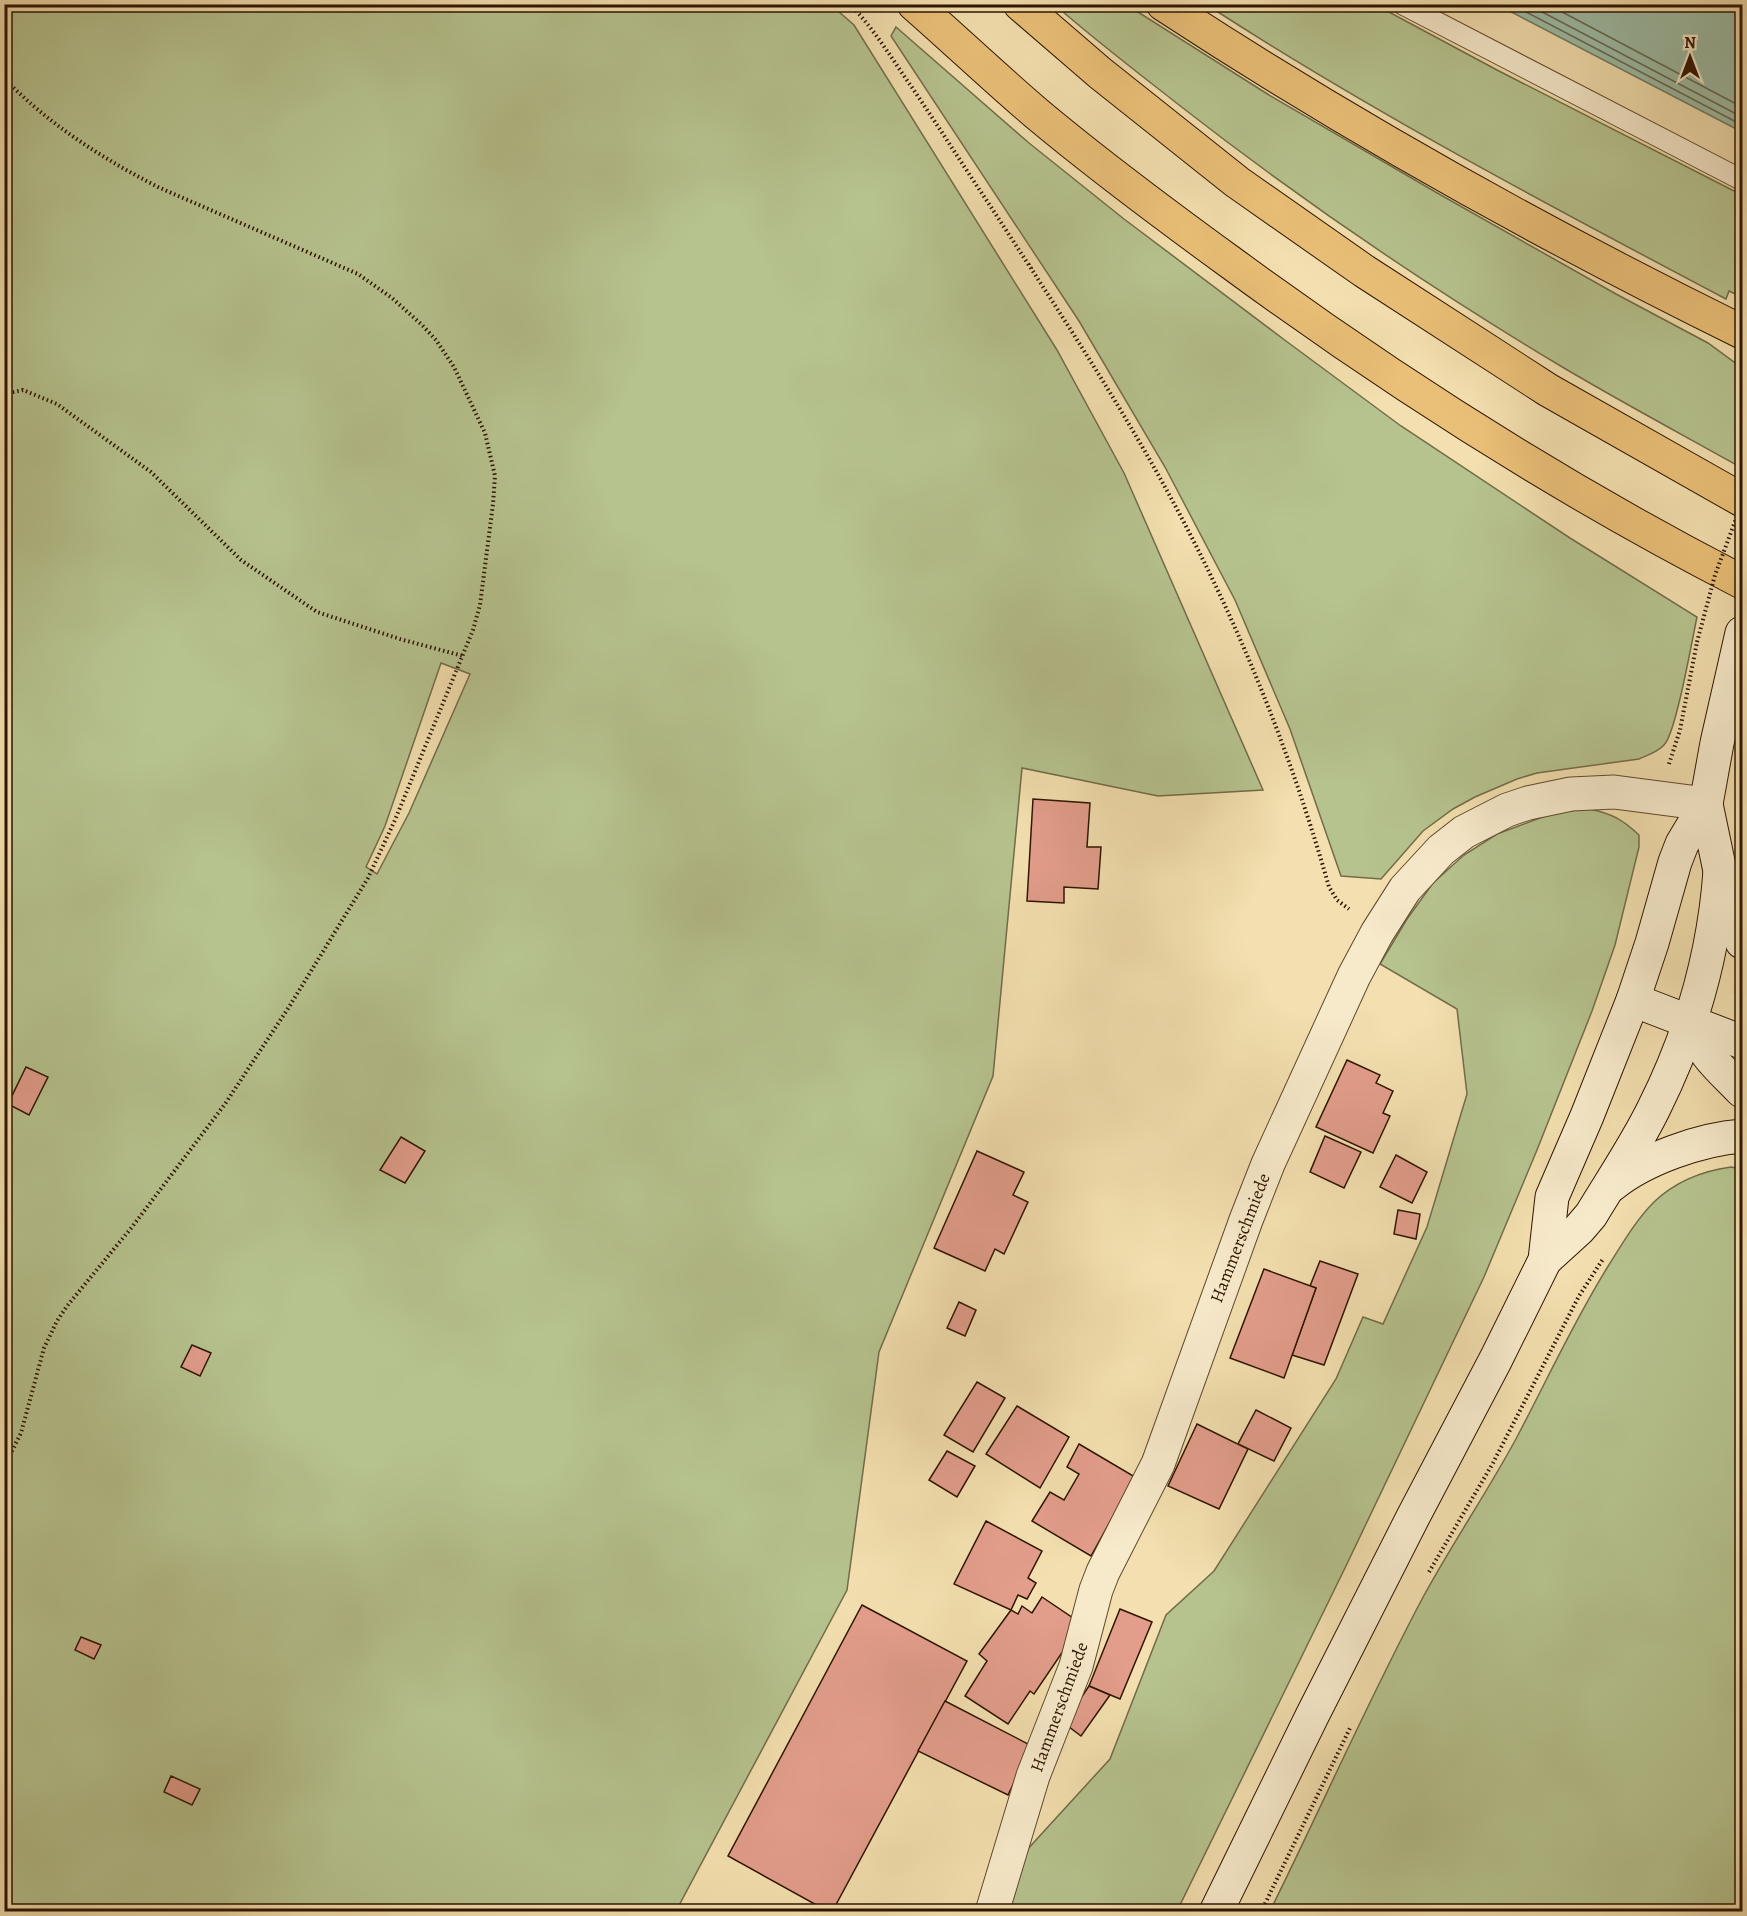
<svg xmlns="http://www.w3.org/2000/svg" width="1747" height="1916" viewBox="0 0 1747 1916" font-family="Alegreya,serif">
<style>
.green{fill:#b6c38f;stroke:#726c48;stroke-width:1.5;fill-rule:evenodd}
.water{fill:#9dbda6;stroke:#717a64;stroke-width:1.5}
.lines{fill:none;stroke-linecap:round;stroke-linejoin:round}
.shore{stroke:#666953;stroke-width:1.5}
.building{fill:#e29d8b;stroke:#2e1500;stroke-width:1.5}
.lane-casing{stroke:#5f482c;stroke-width:22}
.street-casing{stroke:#5f482c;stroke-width:35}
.secondary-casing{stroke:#2e1500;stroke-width:35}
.highway-casing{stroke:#2e1500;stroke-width:35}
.path{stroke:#2e1500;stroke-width:4;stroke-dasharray:1.5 3;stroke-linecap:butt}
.lane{stroke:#f7eacb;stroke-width:20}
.street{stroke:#f7eacb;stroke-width:33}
.secondary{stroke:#f7eacb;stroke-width:33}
.highway{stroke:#eac078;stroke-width:33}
.path-bridge{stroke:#2e1500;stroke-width:4;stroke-dasharray:1.5 3;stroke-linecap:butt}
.labels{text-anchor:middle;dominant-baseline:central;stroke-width:4.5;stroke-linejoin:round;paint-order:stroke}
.street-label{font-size:18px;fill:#2e1500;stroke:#f7eacb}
</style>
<rect width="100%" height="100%" fill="#f3dfaf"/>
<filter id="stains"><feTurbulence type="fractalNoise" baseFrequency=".00333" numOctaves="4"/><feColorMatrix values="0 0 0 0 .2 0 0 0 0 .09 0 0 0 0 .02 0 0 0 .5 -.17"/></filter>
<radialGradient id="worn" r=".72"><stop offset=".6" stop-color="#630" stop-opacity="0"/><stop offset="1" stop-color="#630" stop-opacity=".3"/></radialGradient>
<g class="green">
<path d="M5,5H831L854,25L1057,350L1124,473L1263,790L1158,796L1022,768L993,1076L879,1352L847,1590L676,1911L5,1912ZM441,663L470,674L409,813L377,874L366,867L385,826Z"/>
<path d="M1055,5H1127L1269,95L1439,194L1616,294L1708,343L1742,368V468C1683,435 1623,403 1564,368C1430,288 1302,201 1179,105C1137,72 1095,40 1055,5Z"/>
<path d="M1207,5H1376L1497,70L1742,195V297L1729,291L1726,299C1550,206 1374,113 1207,5Z"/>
<path d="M896,27L1029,143L1124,219L1286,341L1401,426L1570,538L1697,617C1692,640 1676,733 1664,745C1658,752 1648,755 1639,759L1537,773L1517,779L1475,797L1453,809L1423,831L1381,879L1341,876L1290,729L1235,600L1165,467L1079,321L891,36Z"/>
<path d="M1590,809C1612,814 1622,819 1639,835V847L1615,945L1592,1011L1537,1150L1484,1277L1345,1568L1177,1911L1006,1912L1026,1851L1110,1759L1166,1615L1214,1571L1336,1379L1363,1317L1383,1324L1427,1227L1467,1094L1457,1009L1380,964L1407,919L1433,883L1464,855L1497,834L1556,812Z"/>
<path d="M1731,1167L1742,1169V1911H1270C1321,1808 1367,1703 1421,1601C1451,1545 1487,1493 1517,1437C1547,1380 1573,1323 1607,1268C1621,1246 1635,1221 1654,1202C1676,1181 1702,1171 1731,1167Z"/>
</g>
<path class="water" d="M1498,5H1742V132Z"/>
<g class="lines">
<g class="shore">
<path d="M1511,4L1742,125"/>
<path d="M1527,4L1742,117"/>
<path d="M1547,4L1742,107"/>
</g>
</g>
<g class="building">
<path d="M1033,799L1090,803L1087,847H1101L1098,889L1064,887V903L1027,901Z"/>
<path d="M1347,1060L1380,1075L1376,1083L1393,1091L1383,1113L1390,1116L1373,1153L1316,1127Z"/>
<path d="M26,1067L48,1077L29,1115L8,1104Z"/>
<path d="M1325,1136L1361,1152L1344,1188L1310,1172Z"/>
<path d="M401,1137L425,1151L405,1183L380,1170Z"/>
<path d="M977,1151L1024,1172L1013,1195L1028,1202L1004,1254L995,1249L985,1271L934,1248Z"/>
<path d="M1396,1155L1427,1172L1412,1203L1380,1187Z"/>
<path d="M1398,1210L1420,1214L1416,1239L1394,1234Z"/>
<path d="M1320,1261L1358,1274L1324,1365L1292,1355L1316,1288L1310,1286Z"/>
<path d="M1264,1269L1316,1288L1284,1378L1230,1358Z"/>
<path d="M959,1302L976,1310L965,1336L947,1328Z"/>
<path d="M192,1345L211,1353L200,1376L181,1367Z"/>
<path d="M977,1382L1005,1398L973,1452L944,1435Z"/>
<path d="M1017,1406L1069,1437L1040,1488L986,1454Z"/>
<path d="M1256,1410L1291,1428L1274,1461L1238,1444Z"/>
<path d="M1197,1424L1248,1449L1219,1509L1168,1486Z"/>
<path d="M1079,1444L1135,1477L1091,1556L1032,1521L1050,1492L1064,1500L1079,1474L1067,1467Z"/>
<path d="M947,1451L975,1466L957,1497L929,1480Z"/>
<path d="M986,1521L1042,1551L1028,1578L1036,1583L1027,1599L1018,1595L1011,1610L954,1584Z"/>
<path d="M1042,1597L1076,1620L1067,1635L1072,1638L1034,1694L1030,1691L1008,1724L965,1696L987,1661L979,1654L1011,1610L1018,1614L1022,1606L1032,1613Z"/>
<path d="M862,1605L967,1661L832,1912H829L728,1856Z"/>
<path d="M1120,1609L1152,1622L1120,1699L1089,1686Z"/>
<path d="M81,1637L101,1645L94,1659L75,1650Z"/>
<path d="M1089,1686L1110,1695L1081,1736L1064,1723Z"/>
<path d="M945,1701L1032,1746L1008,1795L918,1751Z"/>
<path d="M171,1776L200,1789L192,1805L164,1792Z"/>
</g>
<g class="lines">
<g class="lane-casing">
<path id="lane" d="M1402,4L1742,180"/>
</g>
<g class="street-casing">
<path id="street" d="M992,1912L1033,1776L1076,1666L1096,1590L1103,1572L1158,1464L1246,1220L1268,1164L1354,976L1377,933L1405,889L1441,850L1464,832L1507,810L1528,803L1571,794L1614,792L1706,804"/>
</g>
<g class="secondary-casing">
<g id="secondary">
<path d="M1706,804L1720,871L1742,942"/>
<path d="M1633,1000L1742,1042"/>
<path d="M1691,1022C1703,1056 1718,1066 1742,1091"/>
<path d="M1612,1185C1644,1159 1701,1139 1742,1136"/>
<path d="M1545,1260L1579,1229L1591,1215C1612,1180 1636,1145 1654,1108C1691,1034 1714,954 1720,871"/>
<path d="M1216,1912L1312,1716L1413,1517L1496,1359L1545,1260L1552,1197L1587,1116L1633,1000L1652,943L1675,862L1682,844L1706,804L1717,743L1742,633"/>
</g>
</g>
<g class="highway-casing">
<g id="highway">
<path d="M914,4C955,40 995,78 1036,113C1098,165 1164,214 1230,262C1392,381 1563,490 1742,582"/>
<path d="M1020,4L1100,73L1237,182L1364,271L1548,390L1742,500"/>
<path d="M1163,4C1349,126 1543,234 1742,332"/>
</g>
</g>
<g class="path">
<path d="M850,4C870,25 886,49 902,73C932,116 960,161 989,204C1060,313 1133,422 1192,538C1249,649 1295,767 1329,887L1337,900L1349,909"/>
<path d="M4,78C48,124 103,159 160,188L358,274L392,298L422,325L436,340L454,367L485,433L495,476L493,504L480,605L473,630L395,820L368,878L289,1007L225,1104L132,1227L67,1306L57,1321L44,1348L21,1433L4,1467"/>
<path d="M4,394L23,390L57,404L151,472L241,560L317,612L400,639L463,656"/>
<path d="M1669,764L1680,730L1697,642"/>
<path d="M1736,991L1742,1000"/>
<path d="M1429,1572L1493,1463L1579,1296L1603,1259"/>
<path d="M1261,1912L1351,1726"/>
</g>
<use href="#lane" class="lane"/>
<use href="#street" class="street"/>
<use href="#secondary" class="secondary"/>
<use href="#highway" class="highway"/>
<path class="path-bridge" d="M1697,642L1715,575L1742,503"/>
</g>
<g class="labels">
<g class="street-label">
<text transform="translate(1240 1238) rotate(-69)">Hammerschmiede</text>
<text transform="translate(1059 1707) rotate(-70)">Hammerschmiede</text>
</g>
</g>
<rect width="1747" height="1916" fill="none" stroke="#f3dfaf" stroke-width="24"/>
<rect x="6" y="6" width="1735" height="1904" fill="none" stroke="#2e1500" stroke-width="3"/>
<rect x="12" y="12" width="1723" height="1892" fill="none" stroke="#2e1500" stroke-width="1.5"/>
<g transform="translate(1690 57)" stroke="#f7eacb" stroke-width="4.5" paint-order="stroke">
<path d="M0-4.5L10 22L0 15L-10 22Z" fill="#2e1500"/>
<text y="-9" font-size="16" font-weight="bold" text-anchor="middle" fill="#2e1500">N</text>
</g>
<rect width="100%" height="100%" filter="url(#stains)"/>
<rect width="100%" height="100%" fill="url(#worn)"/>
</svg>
